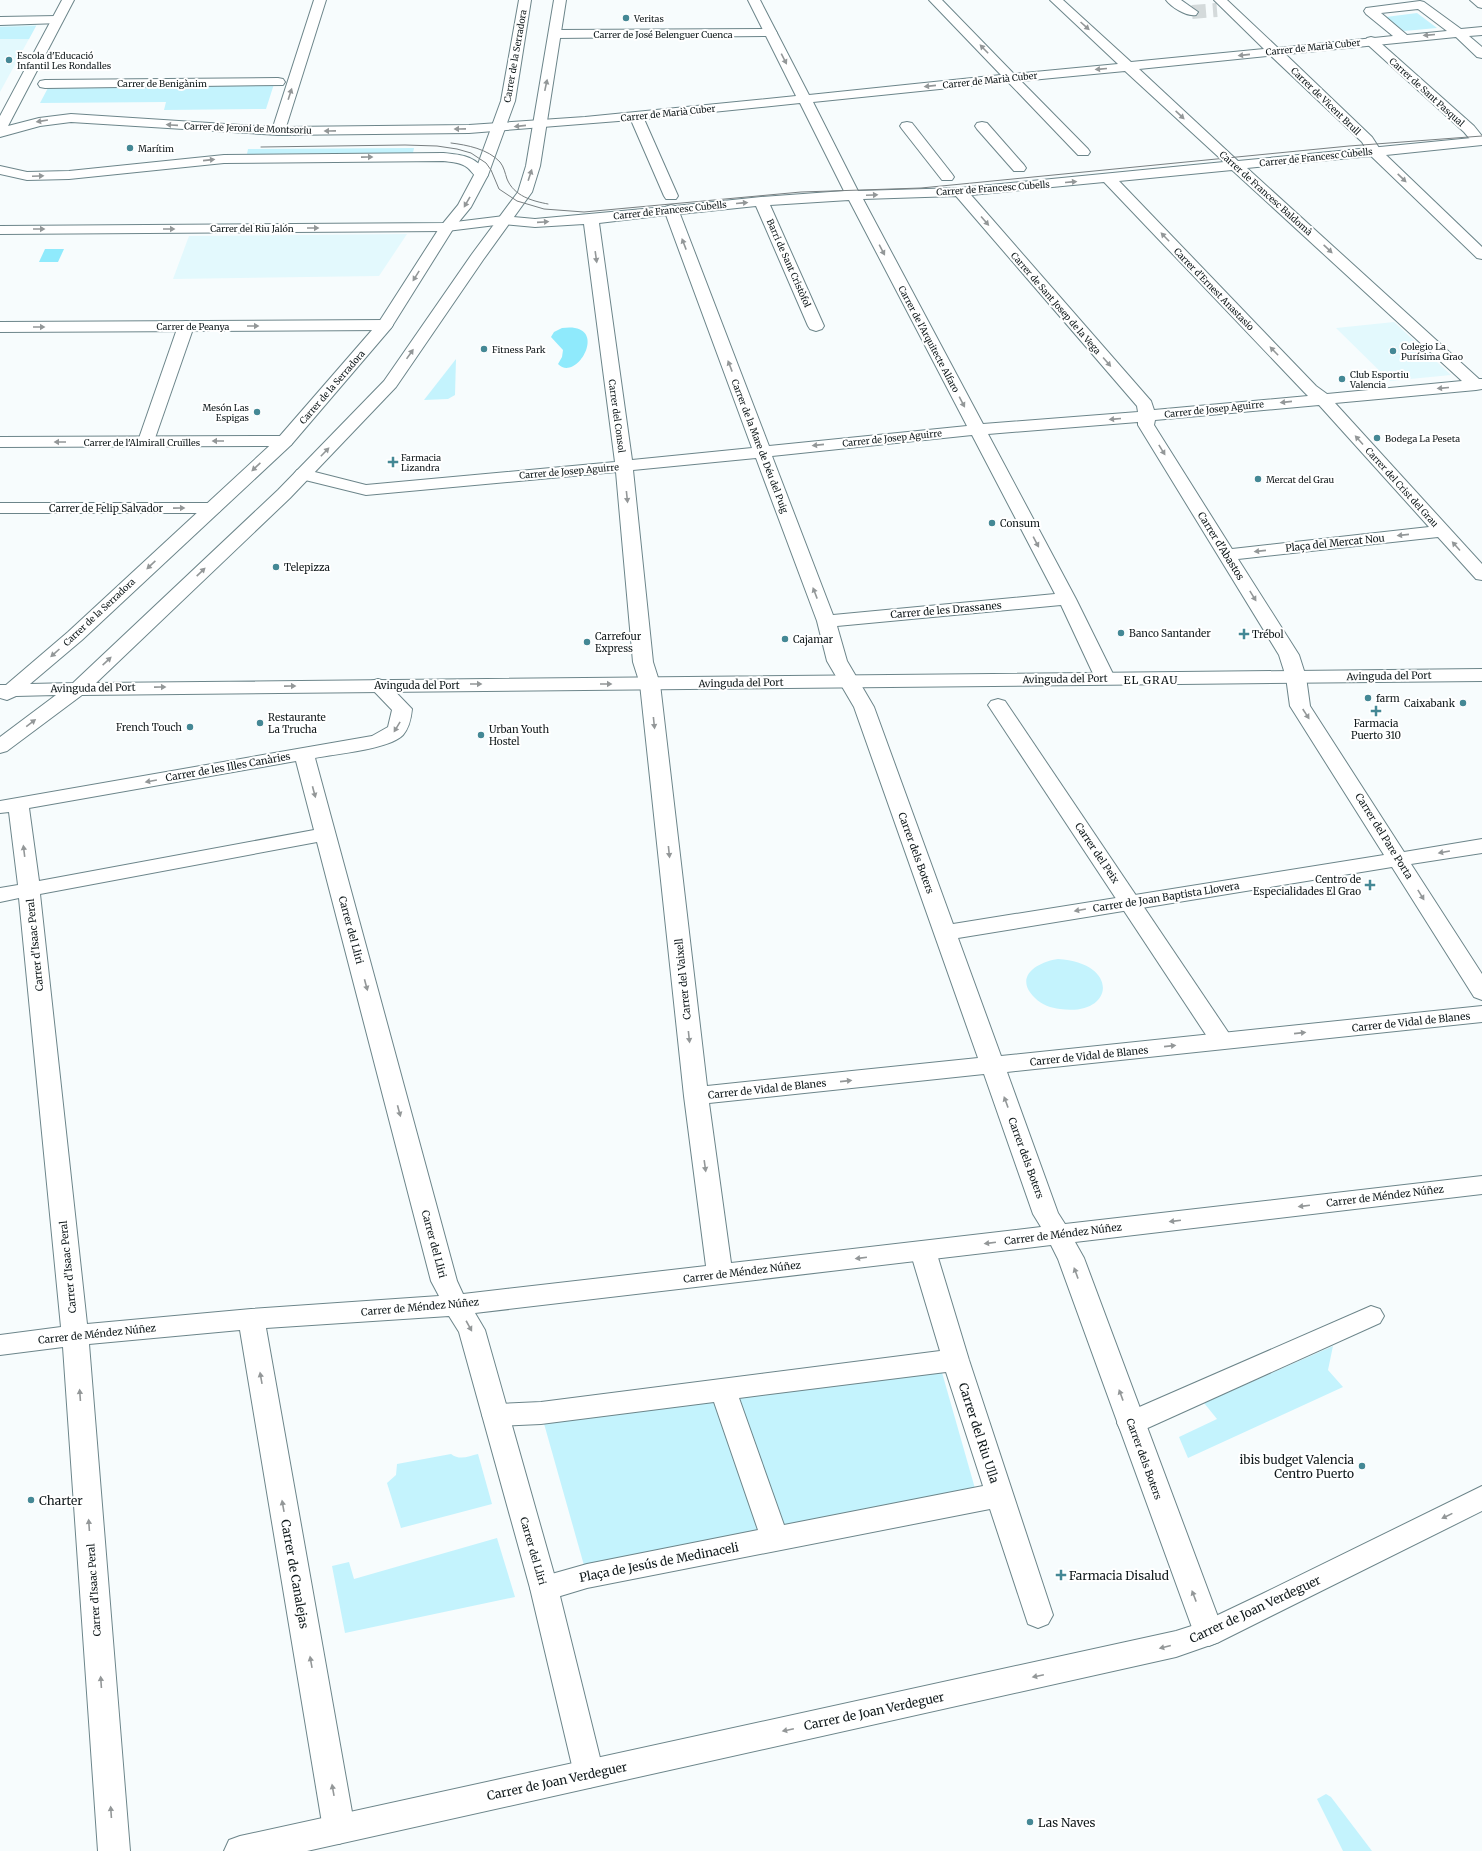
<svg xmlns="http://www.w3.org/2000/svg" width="1482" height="1851" viewBox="0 0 1482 1851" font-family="Merriweather,serif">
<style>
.built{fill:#e3f9fd}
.green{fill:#c4f3fd}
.water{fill:#8feafc}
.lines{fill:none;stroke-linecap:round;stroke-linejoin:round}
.minor-tunnel{stroke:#d4dadb;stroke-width:14;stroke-dasharray:14 7;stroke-linecap:butt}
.pedestrian-casing{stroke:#6c858a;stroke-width:2}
.minor-casing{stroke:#6c858a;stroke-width:2}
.primary-casing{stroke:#6c858a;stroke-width:2}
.pedestrian{fill:#fff;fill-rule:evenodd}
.minor{fill:#fff;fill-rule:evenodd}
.primary{fill:#fff;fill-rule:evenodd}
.tram{stroke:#787f81;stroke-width:1}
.oneway{fill:#939798}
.poi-dot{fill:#448895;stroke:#fff;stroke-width:1.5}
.labels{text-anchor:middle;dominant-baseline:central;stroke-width:4;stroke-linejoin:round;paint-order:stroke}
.far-poi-label{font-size:9px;fill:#0f181a;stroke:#fff;text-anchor:start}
.far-street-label{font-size:9px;fill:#0f181a;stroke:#fff}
.street-label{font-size:10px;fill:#0f181a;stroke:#fff}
.poi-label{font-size:10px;fill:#0f181a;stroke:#fff;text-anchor:start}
.neighbourhood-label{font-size:11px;letter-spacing:1px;fill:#0f181a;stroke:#fff}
.near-street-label{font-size:12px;fill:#0f181a;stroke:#fff}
.near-poi-label{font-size:12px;fill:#0f181a;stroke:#fff;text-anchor:start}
</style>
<rect width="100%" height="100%" fill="#f7fcfd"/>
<g class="built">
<path d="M38,22L36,26L0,92V23Z"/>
<path d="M407,234L379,276L173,279L189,236Z"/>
<path d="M1394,322L1451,375L1390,381L1336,328Z"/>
</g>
<g class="green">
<path d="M1417,13L1437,28L1404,31L1386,17Z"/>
<path d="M36,26L29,39H0V27Z"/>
<path d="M274,84L266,109L164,110L166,102L40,103L49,86Z"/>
<path d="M414,148L413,153L247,154L248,149Z"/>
<path d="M456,359L455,395L448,399L424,400Z"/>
<path d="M1058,959C1121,963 1114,1017 1060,1009C1051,1008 1042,1005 1035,998C1013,977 1037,962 1058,959Z"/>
<path d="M1333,1346L1328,1370L1343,1387L1188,1458L1179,1437L1217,1419L1204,1403Z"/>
<path d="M939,1362L978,1499L587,1576L541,1413Z"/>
<path d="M451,1454C460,1461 469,1456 478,1454L492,1504L401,1528L387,1483L396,1475L397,1464Z"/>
<path d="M497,1538L515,1597L345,1633L332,1566L349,1562L354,1579Z"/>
<path d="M1326,1794L1331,1797L1372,1851H1343L1317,1799Z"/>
</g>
<g class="water">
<path d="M45,249H64L58,262H39Z"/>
<path d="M562,328C612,321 577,384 558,364L562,357L563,350L551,337L554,332Z"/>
</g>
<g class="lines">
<path class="minor-tunnel" d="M1192,12L1217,10"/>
<g class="pedestrian-casing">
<g id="pedestrian">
<path d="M57,16L61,17L63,20L61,23L0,25V17Z"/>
<path d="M771,29L775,30L777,33L775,36L556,38L552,37L550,34L552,31L556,30Z"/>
<path d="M1371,37L1375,38L1474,126L1482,136V144H1474L1464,132L1367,44L1365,41L1367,38Z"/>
<path d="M1275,48L1280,49L1372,137L1381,151L1379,154H1369L1362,142L1270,55L1269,52L1270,49Z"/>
<path d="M278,78L283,79L285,82L283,85L45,88L40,87L38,84L40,81L45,80Z"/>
<path d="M907,122L912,123L952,174L954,177L952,180H942L902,129L900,126L902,123Z"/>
<path d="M982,122L987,123L1024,165L1026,168L1024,171H1014L977,129L975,126L977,123Z"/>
<path d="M186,321L192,323L194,326L154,441L152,445L146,446L140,445L138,441L178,326L180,323Z"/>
<path d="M998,699L1005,701L1230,1035L1234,1041L1230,1047L1222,1049L1214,1047L988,705L991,701Z"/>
<path d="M923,1241L932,1244L936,1251L969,1360L1053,1615L1048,1624L1038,1628L1028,1624L990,1509L587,1588L544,1601L534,1597L530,1588L534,1579L587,1564L758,1530L714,1402L541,1424L496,1426L486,1423L482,1415L486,1407L496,1404L541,1402L940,1351L910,1251L914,1244ZM946,1372L983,1486L784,1525L739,1398Z"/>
<path d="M1371,1306L1380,1309L1384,1316L1380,1323L1141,1431L1131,1434L1121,1431L1117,1423L1121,1415Z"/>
</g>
</g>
<g class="minor-casing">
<g id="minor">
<path d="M62,0H74L8,126L39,118L71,114L273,127L314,0H326L286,127L469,125L585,117L796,96L748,0H760L809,95L1001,75L929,0H942L1014,74L1118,64L1050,0H1063L1131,62L1264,49L1214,0H1227L1278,48L1393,36L1366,14L1364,11L1366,8L1420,1L1424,2L1461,29L1482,27V35L1469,36L1482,47V58L1477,57L1456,37L1139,69L1238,161L1482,137V145L1386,155L1482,247V259L1477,258L1371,156L1247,168L1479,379H1482V389L1476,390L1335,403L1482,564V580L1476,579L1438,537L1238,559L1299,655L1306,677L1310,706L1404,852L1482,839V853L1411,864L1482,974V1000L1474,997L1392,867L958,938L1001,1056L1482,1006V1022L1007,1072L1058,1213L1065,1224L1482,1176V1194L1075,1242L1084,1258L1224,1633L1219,1642L1209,1646L1199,1642L1194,1633L1058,1259L1051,1245L475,1313L485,1330L558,1588L604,1774L600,1784L589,1788L578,1784L574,1774L530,1588L459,1332L449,1316L266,1328L355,1829L350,1839L339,1844L328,1839L323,1829L240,1330L89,1344L130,1851H98L63,1347L0,1355V1335L61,1327L19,898L0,902V888L18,885L9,812L0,813V801L372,736L388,727L392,710L368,685L371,681L378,679L385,681L412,709C411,719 409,728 403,735C390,749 335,754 315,758L457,1281L463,1294L706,1266L684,1096L640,684L633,662L616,472L366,495L297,478L294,474L297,470L303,469L366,485L615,462L584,224L535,227L504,224L447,231L0,234V226L447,223L504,216L535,219L665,207L671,205L675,206L761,197L844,191L800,103L644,119L678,196L676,199H666L664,196L631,120L469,133L278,135L71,122L40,126L0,137V116ZM1418,9L1447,31L1407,35L1381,13ZM1125,71L1224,162L960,188L858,191L813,102L1008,82L1078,155H1088L1090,152L1088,149L1021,81ZM1232,170L1462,381L1327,394L1316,386L1119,181ZM1104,182L1304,392L1308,396L1154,410L1151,401L971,195ZM956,196L1137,406L1138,412L983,424L863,199ZM849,200L967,426L769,446L680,214L756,206L808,326L810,329L816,331L822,329L824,326L770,205ZM666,215L752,448L632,460L599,223ZM1319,405L1429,527L1232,549L1154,425L1155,420ZM1138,422V425L1279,655L1286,677L1290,706L1384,855L953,924L874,707L847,661L837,626L1061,605L1095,678L1098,682L1105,684L1112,682L1115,678L1076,599L988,434ZM972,435L1055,594L833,615L772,456ZM756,458L817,621L827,661L854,707L978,1058L707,1086L660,684L653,662L633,470ZM296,761L314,830L39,881L29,808ZM317,842L431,1281L439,1296L251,1309L87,1324L40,894ZM984,1074L1033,1214L1041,1227L731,1263L709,1103Z"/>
<path d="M1166,0H1181L1198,12L1196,15C1187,17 1171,7 1166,0Z"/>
<path d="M1470,0H1482V8L1478,7Z"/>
<path d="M443,153C464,155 476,156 488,175L486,178C474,181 474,171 465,166C459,162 451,162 443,161L224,163L69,179L27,180L0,174V166L27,172L69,171L224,155Z"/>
<path d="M385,320L391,322L393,325L391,328L385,330L0,332V322Z"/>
<path d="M285,436L291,437L293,441L291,445L285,446L0,447V437Z"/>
<path d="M0,503H213L219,504L222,508L219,512L213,513H0Z"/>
</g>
</g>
<g class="primary-casing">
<g id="primary">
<path d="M519,0H531L515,101L488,175L471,207L453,229L391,328L291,445L82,640L30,684L73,683L278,490L384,381L472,254L518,192L526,166L554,0H566L540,166L532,192L483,260L396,387L290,498L96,683L1482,669V681L82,695L7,751L0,753V737L56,695L16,696L7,700L0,698V685H6L68,632L279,437L379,322L440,227L458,205L474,175L501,101Z"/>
<path d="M1482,1486V1511L1219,1642L1176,1657L307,1851H224L229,1840L240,1836L1176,1631L1201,1623L1262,1594Z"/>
</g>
</g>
<use href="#pedestrian" class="pedestrian"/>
<use href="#minor" class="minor"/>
<use href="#primary" class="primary"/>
<g class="tram">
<path d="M451,143C467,145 488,149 500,162C504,167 505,173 507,179C514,196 532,201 548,204"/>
<path d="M261,147L405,145L437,146L457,149L471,153L486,163L491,170L499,189L517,201L544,209L584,212L801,192L921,188L1349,146L1482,136"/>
</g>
</g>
<defs><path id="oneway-solid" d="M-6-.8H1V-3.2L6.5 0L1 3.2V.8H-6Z"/></defs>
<g class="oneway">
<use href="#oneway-solid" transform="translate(1085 26) rotate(42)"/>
<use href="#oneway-solid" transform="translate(1429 35) rotate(175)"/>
<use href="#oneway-solid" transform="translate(984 49) rotate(-134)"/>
<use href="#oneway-solid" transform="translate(1244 55) rotate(174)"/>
<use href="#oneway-solid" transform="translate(784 59) rotate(63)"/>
<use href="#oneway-solid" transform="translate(1101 69) rotate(175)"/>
<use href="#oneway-solid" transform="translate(546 85) rotate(-78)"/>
<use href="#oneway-solid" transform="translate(930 86) rotate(174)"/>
<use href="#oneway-solid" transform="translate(290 94) rotate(-72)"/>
<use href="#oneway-solid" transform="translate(1180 115) rotate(43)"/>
<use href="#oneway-solid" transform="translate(42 121) rotate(171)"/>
<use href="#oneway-solid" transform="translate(172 125) rotate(-176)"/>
<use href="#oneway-solid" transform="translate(520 126) rotate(174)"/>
<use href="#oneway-solid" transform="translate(460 129) rotate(179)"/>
<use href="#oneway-solid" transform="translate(330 131) rotate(179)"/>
<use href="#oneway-solid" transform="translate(367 157) rotate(-1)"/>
<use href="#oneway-solid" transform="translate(209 160) rotate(-6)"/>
<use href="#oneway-solid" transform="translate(530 175) rotate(-72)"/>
<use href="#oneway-solid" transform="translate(38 176) rotate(-2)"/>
<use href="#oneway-solid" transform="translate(1402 178) rotate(44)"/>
<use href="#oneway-solid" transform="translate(1071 182) rotate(-5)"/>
<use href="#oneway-solid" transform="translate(872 195) rotate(-2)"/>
<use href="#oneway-solid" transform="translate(467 202) rotate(120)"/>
<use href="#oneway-solid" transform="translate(742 203) rotate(-5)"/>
<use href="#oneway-solid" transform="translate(985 221) rotate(49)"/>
<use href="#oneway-solid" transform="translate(543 222) rotate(-4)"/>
<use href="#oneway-solid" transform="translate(313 228)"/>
<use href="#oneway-solid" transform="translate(39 229)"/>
<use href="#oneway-solid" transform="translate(169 229)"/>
<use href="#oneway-solid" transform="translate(1165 237) rotate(-134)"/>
<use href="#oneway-solid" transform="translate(684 244) rotate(-111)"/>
<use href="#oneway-solid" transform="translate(1328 249) rotate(43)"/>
<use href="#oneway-solid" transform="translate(882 250) rotate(62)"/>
<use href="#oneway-solid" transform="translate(596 257) rotate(82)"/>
<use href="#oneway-solid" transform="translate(416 276) rotate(122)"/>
<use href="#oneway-solid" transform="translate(253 326)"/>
<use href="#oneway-solid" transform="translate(39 327)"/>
<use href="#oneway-solid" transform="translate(1274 351) rotate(-134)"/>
<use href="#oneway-solid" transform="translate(410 354) rotate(-55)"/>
<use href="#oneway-solid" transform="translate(1107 362) rotate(49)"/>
<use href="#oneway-solid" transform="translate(730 366) rotate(-111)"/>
<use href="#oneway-solid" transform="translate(1443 388) rotate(175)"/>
<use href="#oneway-solid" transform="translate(962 402) rotate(62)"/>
<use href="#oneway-solid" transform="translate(1286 402) rotate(174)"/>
<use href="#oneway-solid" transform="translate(1115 419) rotate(175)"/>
<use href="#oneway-solid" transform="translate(1359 440) rotate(-132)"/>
<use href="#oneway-solid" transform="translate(218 441) rotate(180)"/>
<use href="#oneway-solid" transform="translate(60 442) rotate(180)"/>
<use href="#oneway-solid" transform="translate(818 445) rotate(174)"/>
<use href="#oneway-solid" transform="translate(1162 450) rotate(58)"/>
<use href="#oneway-solid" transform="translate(325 452) rotate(-46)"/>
<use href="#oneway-solid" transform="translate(256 467) rotate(137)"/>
<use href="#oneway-solid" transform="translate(627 497) rotate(84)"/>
<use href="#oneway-solid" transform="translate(179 508) rotate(-1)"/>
<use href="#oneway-solid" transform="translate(1403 535) rotate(174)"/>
<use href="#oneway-solid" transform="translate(1036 542) rotate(62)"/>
<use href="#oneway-solid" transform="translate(1456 546) rotate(-132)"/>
<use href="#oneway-solid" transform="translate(1260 551) rotate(174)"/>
<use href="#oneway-solid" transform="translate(151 565) rotate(137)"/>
<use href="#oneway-solid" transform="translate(201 572) rotate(-44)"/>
<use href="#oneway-solid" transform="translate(815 593) rotate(-111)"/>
<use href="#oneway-solid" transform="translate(1253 596) rotate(58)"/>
<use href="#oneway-solid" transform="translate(55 653) rotate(138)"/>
<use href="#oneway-solid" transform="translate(107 661) rotate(-43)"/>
<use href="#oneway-solid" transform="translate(476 684)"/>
<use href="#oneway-solid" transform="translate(606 684)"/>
<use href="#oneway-solid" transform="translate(290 686) rotate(-1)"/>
<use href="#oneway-solid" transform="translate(160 687) rotate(-1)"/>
<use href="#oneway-solid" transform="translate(1306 714) rotate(57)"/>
<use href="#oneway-solid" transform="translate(31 723) rotate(-37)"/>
<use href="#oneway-solid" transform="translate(654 723) rotate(84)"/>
<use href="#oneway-solid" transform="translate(397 727) rotate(121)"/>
<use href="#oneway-solid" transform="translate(151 781) rotate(170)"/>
<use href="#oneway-solid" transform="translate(314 792) rotate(75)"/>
<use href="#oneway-solid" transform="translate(24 851) rotate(-97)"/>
<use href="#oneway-solid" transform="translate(669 852) rotate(84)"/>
<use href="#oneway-solid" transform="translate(1444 852) rotate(170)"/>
<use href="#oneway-solid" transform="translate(1421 895) rotate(58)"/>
<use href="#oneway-solid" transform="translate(1080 910) rotate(170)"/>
<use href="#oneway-solid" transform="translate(366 985) rotate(75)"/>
<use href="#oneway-solid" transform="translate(1300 1033) rotate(-6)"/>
<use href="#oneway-solid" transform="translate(689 1037) rotate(84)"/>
<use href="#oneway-solid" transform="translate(1170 1046) rotate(-6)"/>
<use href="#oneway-solid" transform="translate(846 1081) rotate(-6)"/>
<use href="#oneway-solid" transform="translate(1006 1102) rotate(-110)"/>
<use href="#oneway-solid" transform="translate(399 1111) rotate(75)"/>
<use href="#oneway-solid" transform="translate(705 1166) rotate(82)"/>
<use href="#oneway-solid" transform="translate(1304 1206) rotate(173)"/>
<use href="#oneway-solid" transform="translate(1175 1221) rotate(173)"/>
<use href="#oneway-solid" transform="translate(990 1243) rotate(173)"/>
<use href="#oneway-solid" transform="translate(861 1258) rotate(173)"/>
<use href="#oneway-solid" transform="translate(1076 1273) rotate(-110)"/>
<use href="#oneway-solid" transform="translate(469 1326) rotate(61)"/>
<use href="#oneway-solid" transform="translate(261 1378) rotate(-100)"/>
<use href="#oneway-solid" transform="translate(80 1395) rotate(-94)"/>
<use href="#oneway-solid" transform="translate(1121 1395) rotate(-110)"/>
<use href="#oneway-solid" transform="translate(283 1506) rotate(-100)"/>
<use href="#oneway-solid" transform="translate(1447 1516) rotate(154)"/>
<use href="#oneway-solid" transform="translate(89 1525) rotate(-94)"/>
<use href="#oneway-solid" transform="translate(1194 1596) rotate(-111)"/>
<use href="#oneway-solid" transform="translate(1165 1647) rotate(166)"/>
<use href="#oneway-solid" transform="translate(311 1662) rotate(-100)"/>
<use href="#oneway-solid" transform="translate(1038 1676) rotate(168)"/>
<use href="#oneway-solid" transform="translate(101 1682) rotate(-94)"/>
<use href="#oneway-solid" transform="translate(788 1730) rotate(168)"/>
<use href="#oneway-solid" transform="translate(333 1790) rotate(-100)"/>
<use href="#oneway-solid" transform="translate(111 1812) rotate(-94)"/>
</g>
<g class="poi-dot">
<circle cx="626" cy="18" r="4"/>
<circle cx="9" cy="60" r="4"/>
<circle cx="130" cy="148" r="4"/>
<circle cx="484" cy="349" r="4"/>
<circle cx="1393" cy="351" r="4"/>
<circle cx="1342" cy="379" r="4"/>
<circle cx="257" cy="412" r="4"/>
<circle cx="1377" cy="438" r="4"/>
<path d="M391 456h4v4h4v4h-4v4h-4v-4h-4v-4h4z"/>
<circle cx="1258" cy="479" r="4"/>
<circle cx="992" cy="523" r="4"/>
<circle cx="276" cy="567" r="4"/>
<circle cx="1121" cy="633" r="4"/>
<path d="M1242 628h4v4h4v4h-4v4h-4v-4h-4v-4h4z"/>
<circle cx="785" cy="639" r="4"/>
<circle cx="587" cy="642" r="4"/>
<circle cx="1368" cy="698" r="4"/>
<circle cx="1463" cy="703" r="4"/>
<path d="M1374 705h4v4h4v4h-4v4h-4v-4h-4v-4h4z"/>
<circle cx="260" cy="723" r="4"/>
<circle cx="190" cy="727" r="4"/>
<circle cx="481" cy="735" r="4"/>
<path d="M1368 879h4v4h4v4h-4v4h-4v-4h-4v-4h4z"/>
<circle cx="1362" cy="1466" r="4"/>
<circle cx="31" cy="1500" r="4"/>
<path d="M1059 1569h4v4h4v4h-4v4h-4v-4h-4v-4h4z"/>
<circle cx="1030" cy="1822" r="4"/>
</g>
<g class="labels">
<g class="far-poi-label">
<text x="634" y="18">Veritas</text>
<text x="17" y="55">Escola d'Educació<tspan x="17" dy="10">Infantil Les Rondalles</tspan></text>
<text x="138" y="148">Marítim</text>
<text x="1401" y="346">Colegio La<tspan x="1401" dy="10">Purísima Grao</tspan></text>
<text x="492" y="349">Fitness Park</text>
<text x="1350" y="374">Club Esportiu<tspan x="1350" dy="10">Valencia</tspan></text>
<text x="249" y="407" text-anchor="end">Mesón Las<tspan x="249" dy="10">Espigas</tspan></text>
<text x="1385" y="438">Bodega La Peseta</text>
<text x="401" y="457">Farmacia<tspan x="401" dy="10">Lizandra</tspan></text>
<text x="1266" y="479">Mercat del Grau</text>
</g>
<g class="far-street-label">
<text x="663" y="34">Carrer de José Belenguer Cuenca</text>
<text transform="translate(1313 47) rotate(-6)">Carrer de Marià Cuber</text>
<text transform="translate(515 56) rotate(-80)">Carrer de la Serradora</text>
<text transform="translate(990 80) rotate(-6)">Carrer de Marià Cuber</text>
<text x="162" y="83">Carrer de Benigànim</text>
<text transform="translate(1427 92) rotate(42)">Carrer de Sant Pasqual</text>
<text transform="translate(1326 101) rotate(44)">Carrer de Vicent Brull</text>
<text transform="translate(668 113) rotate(-6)">Carrer de Marià Cuber</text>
<text transform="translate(248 128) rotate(2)">Carrer de Jeroni de Montsoriu</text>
<text transform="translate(1316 157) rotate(-6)">Carrer de Francesc Cubells</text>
<text transform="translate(993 188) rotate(-4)">Carrer de Francesc Cubells</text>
<text transform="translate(1266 193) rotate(42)">Carrer de Francesc Baldomà</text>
<text transform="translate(670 210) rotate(-6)">Carrer de Francesc Cubells</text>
<text x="252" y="228">Carrer del Riu Jalón</text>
<text transform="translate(789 263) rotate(66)">Barri de Sant Cristòfol</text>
<text transform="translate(1214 289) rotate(46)">Carrer d'Ernest Anastasio</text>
<text transform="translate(1056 303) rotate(49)">Carrer de Sant Josep de la Vega</text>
<text x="193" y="326">Carrer de Peanya</text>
<text transform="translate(929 339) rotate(62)">Carrer de l'Arquitecte Alfaro</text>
<text transform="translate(332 387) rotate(-49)">Carrer de la Serradora</text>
<text transform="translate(1214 409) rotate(-6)">Carrer de Josep Aguirre</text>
<text transform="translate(617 416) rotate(82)">Carrer del Consol</text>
<text transform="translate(892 438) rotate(-6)">Carrer de Josep Aguirre</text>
<text x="142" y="442">Carrer de l'Almirall Cruïlles</text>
<text transform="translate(760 446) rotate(69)">Carrer de la Mare de Déu del Puig</text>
<text transform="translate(569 471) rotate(-5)">Carrer de Josep Aguirre</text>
<text transform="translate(1402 487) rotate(48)">Carrer del Crist del Grau</text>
<text transform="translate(99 612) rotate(-43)">Carrer de la Serradora</text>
</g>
<g class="street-label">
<text x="106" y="508">Carrer de Felip Salvador</text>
<text transform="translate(1335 543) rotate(-6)">Plaça del Mercat Nou</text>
<text transform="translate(1221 546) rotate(58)">Carrer d'Abastos</text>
<text transform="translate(946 610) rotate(-5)">Carrer de les Drassanes</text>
<text transform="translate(1389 676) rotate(-1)">Avinguda del Port</text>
<text transform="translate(1065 679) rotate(-1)">Avinguda del Port</text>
<text transform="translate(741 683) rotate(-1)">Avinguda del Port</text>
<text x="417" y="685">Avinguda del Port</text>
<text transform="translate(93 688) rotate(-1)">Avinguda del Port</text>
<text transform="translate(228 767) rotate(-10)">Carrer de les Illes Canàries</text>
<text transform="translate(1384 836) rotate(58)">Carrer del Pare Porta</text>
<text transform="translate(916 853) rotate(70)">Carrer dels Boters</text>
<text transform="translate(1097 853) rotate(56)">Carrer del Peix</text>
<text transform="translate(1166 897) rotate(-9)">Carrer de Joan Baptista Llovera</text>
<text transform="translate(351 930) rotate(75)">Carrer del Lliri</text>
<text transform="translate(35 945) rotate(-96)">Carrer d'Isaac Peral</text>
<text transform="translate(683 979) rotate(-96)">Carrer del Vaixell</text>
<text transform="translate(1411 1022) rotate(-6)">Carrer de Vidal de Blanes</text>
<text transform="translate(1089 1056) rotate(-6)">Carrer de Vidal de Blanes</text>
<text transform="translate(767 1089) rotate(-6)">Carrer de Vidal de Blanes</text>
<text transform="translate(1026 1158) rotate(70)">Carrer dels Boters</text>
<text transform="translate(1385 1196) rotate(-7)">Carrer de Méndez Núñez</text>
<text transform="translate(1063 1234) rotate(-7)">Carrer de Méndez Núñez</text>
<text transform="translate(434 1244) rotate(75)">Carrer del Lliri</text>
<text transform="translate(68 1267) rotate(-96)">Carrer d'Isaac Peral</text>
<text transform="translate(742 1272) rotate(-7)">Carrer de Méndez Núñez</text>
<text transform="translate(420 1307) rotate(-5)">Carrer de Méndez Núñez</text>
<text transform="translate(97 1334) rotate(-6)">Carrer de Méndez Núñez</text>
<text transform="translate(1144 1459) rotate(70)">Carrer dels Boters</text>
<text transform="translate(533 1551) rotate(74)">Carrer del Lliri</text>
<text transform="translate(94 1590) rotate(-94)">Carrer d'Isaac Peral</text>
</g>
<g class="poi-label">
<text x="1000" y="523">Consum</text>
<text x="284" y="567">Telepizza</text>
<text x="1129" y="633">Banco Santander</text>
<text x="1252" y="634">Trébol</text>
<text x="595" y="636">Carrefour<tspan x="595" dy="12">Express</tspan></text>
<text x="793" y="639">Cajamar</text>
<text x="1376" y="698">farm</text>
<text x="1455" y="703" text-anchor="end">Caixabank</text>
<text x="268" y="717">Restaurante<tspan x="268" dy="12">La Trucha</tspan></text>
<text x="1376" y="723" text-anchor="middle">Farmacia<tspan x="1376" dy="12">Puerto 310</tspan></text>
<text x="182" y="727" text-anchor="end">French Touch</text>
<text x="489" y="729">Urban Youth<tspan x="489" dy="12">Hostel</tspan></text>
<text x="1361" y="879" text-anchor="end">Centro de<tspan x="1361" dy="12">Especialidades El Grao</tspan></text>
</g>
<g class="neighbourhood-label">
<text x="1151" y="680">EL GRAU</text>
</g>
<g class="near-street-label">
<text transform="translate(979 1433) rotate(72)">Carrer del Riu Ulla</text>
<text transform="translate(659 1562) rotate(-11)">Plaça de Jesús de Medinaceli</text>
<text transform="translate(295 1574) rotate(80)">Carrer de Canalejas</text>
<text transform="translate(1255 1609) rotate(-25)">Carrer de Joan Verdeguer</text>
<text transform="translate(874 1711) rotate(-12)">Carrer de Joan Verdeguer</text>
<text transform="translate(557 1781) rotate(-12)">Carrer de Joan Verdeguer</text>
</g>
<g class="near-poi-label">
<text x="1354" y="1459" text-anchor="end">ibis budget Valencia<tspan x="1354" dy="14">Centro Puerto</tspan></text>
<text x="39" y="1500">Charter</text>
<text x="1069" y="1575">Farmacia Disalud</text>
<text x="1038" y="1822">Las Naves</text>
</g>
</g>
</svg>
